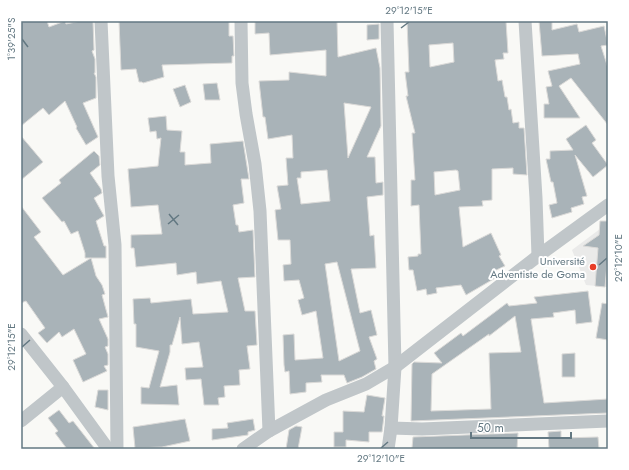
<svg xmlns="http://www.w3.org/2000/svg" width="629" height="470" viewBox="0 0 629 470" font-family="Jost,sans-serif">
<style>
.built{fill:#eaeae9}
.building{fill:#a9b3b8;stroke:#dbdad8;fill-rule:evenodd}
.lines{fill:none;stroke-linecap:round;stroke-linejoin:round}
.minor{stroke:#c0c6c9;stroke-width:13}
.ticks{fill:none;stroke:#637882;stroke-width:1.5}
.poi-dot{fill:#e83d27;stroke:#fff;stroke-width:1.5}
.labels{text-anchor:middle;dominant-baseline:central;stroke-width:4;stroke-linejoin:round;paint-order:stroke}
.poi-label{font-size:11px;fill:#637882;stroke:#fff;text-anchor:end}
.neatline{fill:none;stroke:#637882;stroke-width:1.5}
.ticks-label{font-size:10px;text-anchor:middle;fill:#637882}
</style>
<rect width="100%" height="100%" fill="#f9f9f6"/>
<path class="built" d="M608,223V287L586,285L572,250Z"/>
<g class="building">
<path d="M21,21H47L49,27L65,21L66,24L81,21H93L94,50L92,51L95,59V73H94L96,77V98L83,103L98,137L86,145L76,128L77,127L65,101L49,115L43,108L21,126Z"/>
<path d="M119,21H229V36H233L234,56H232V63L162,65L164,77L143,83L142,82H139L136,69L121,70Z"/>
<path d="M255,21H337L338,57L376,48L380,68L381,126L367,157H375L376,183L383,182V195L367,197L370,236L374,235L376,268L351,269L360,313L371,310L377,335L369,337L377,359L374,361L376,369L362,377L347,383L344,375H321L322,382L306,383V392L290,394L289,371L285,372L284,365L283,335L294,334L295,360L323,358L316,311L302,315L298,300L304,298L299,280L284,281L283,265L291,264L290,240H278L275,210L281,209L277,186L288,185L286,158H293L292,135L268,139L265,117H263L259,81L289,80V72L326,76V50L270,55L269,33L255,34ZM344,103L371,107L348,158ZM327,170L330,201L301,204L297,178H301V172ZM337,262L360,351L339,361L325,264Z"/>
<path d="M407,21H506L508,53H503L504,59L495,60L498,81L502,80L505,97H507L509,110L511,109L513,123L519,122V128H524L527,175L513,174V168L492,169V200L482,201L483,206L459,207L463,247L491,233L501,255L499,256L505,266L494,271L497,277L466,295L461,285L436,288L437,293L427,295L426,289L417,291L413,270H409L408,257L418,256V254H421L419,205L411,206V180H415L412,133H415L406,96H408L405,72H409ZM453,43L454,62L430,67L429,45ZM456,170L458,171L460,190L435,195L434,172Z"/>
<path d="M539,21H552V30L577,24L579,32L604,26L608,45L601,46L608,68V125L571,78L559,86L580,118H544V104H549L546,87L552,86L548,71L580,64L578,54L542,56Z"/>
<path d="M379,24V39L367,40V25Z"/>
<path d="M217,83L220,100H205L203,84Z"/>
<path d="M185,85L191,102L180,107L173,89Z"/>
<path d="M166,116L167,130L182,131L180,152H185V165L211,163L210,144L243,141L249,179H241L244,203L233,205L236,225H238L239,232L253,230L255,277L238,278L245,311H255L257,345L247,346L250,369L239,370L240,385L224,386L225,397L218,398L219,405H204L201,379L186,380L185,368L203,367L199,342L182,344L180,317L172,345H170V352L160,387L177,385L179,405L141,404V387L149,388L159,351L136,347V324H134L133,299L150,298L151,303L191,299L193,314L228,312L221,281L197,284L196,272L177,275L176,263L136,267L134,248H131V235L162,234L158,205L131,207L128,169L158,166L161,138L157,139L156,131L150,132L148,118Z"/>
<path d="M586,125L596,140L592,143L608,165L593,177L575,155L587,196L582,197L584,204L571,208L572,212L552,218L549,205L557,203L553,182H551L546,159H550V151L573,150L566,139Z"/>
<path d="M21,136L43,162L21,180Z"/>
<path d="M94,151L99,156L100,165L90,173L101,189L102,193L94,198L104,216L96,221L104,246H106V258H91L96,276L102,285L105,294L102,295L108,317L99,319L108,339V346L105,347L108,354V365L104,366L107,371L83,382L73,360L86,354L74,329L62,337L59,332L47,343L38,333L45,328L26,301L21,303V206L41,232L34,237L63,275L91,258H85V253L78,231L71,234L64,221L62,222L42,198L61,183L59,180Z"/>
<path d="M600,221H608V253L605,287L595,286L598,248L583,246L599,235Z"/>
<path d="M588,291L592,322L576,324L575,310L553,313L554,317L531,319L544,403L608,399V413L411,421L412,364L414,362L442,363L434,353L461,333L463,336L507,303L509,306L537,303L534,297ZM515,316L521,352L489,353L491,409L431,411L432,374L489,334V336Z"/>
<path d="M602,303L608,304V340L596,338Z"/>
<path d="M575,353V377H562V354Z"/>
<path d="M98,390H108V410L95,407Z"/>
<path d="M367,395L385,398L382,416H384L382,432H369V442L346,440V447H334V432H343V411L364,412Z"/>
<path d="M59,410L69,423L73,421L95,449H67L55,433L58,431L48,418Z"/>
<path d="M185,419L190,441L162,447L135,448L133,427Z"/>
<path d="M253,419L255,430L248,432V435L212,440V429L228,428L227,423Z"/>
<path d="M296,426L302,427L298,449H286L289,430Z"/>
<path d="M561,431V438L598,437L599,449H549L548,432Z"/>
<path d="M518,433L517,449L412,448L413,437Z"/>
</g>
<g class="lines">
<g class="minor">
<path d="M101,21L108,176L115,245L117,449"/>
<path d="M241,21L242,83L246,114L255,164L260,211L269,431"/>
<path d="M387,21L395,367L391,428L388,449"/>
<path d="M525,21L536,198L538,256"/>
<path d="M21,334L63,387L108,449"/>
<path d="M21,421L63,387"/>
<path d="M391,428L422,429L608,421"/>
<path d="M243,449L269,431L326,400L366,384L395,367L538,256L608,205"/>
</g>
</g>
<path class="ticks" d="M401,28L409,22M22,39L28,47M169,214L178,225M168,224L179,215M599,265L607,258M22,347L30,340M381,448L388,442"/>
<circle class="poi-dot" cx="593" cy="267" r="4"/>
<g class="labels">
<g class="poi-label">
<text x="585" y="261">Université<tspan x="585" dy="13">Adventiste de Goma</tspan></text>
</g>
</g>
<rect width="629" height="470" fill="none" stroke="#ffffff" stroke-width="44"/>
<path d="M471 432v6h100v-6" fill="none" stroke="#637882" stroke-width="2"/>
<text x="477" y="432" font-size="12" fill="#637882" stroke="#ffffff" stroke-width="3" paint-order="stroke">50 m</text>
<rect x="22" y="22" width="585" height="426" class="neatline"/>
<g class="ticks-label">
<text x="409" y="14">29°12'15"E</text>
<text transform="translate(11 39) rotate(-90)" y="4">1°39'25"S</text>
<text transform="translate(618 258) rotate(-90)" y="4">29°12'10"E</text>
<text transform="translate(11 347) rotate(-90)" y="4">29°12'15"E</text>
<text x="381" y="462">29°12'10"E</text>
</g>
</svg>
